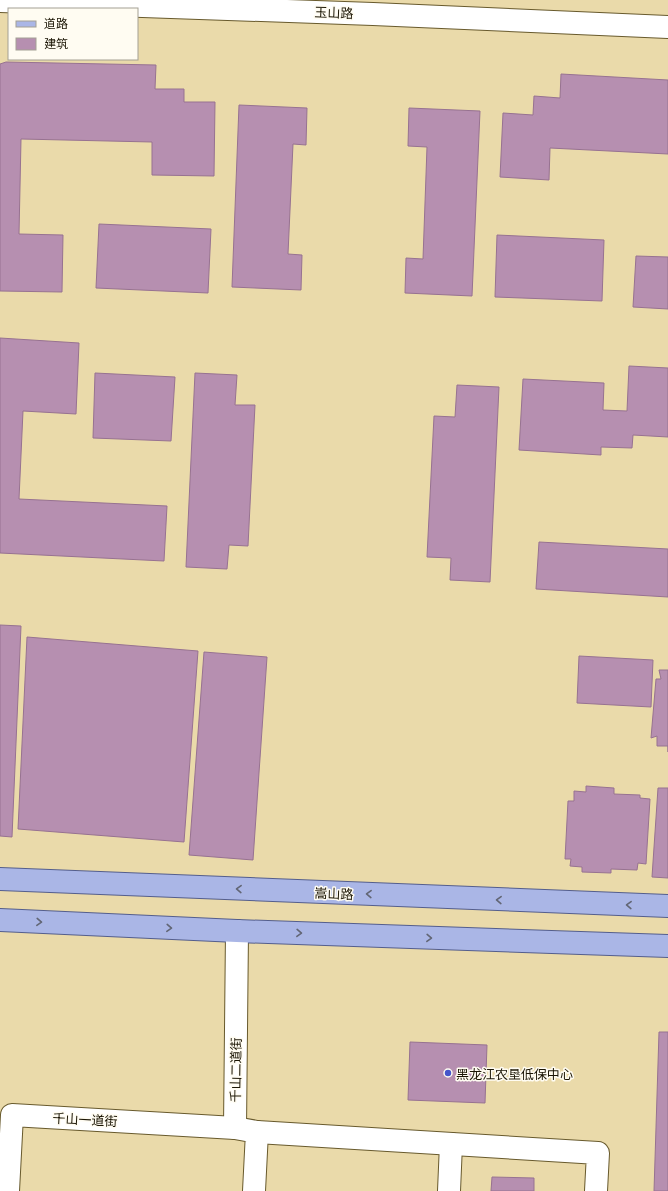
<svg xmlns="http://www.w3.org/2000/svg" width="668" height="1191" viewBox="0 0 668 1191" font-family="'Playfair Display','Noto Sans SC',serif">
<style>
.building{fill:#b68fb0;stroke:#977291}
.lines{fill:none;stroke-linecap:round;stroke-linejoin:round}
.minor-casing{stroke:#685a2d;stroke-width:24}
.major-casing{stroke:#545e8c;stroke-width:24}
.minor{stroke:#fff;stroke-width:22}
.major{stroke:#aab6e6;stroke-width:22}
.oneway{stroke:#626675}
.poi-dot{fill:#4556ca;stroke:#fffcf2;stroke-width:1.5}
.labels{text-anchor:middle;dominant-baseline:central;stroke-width:3;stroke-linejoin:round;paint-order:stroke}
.street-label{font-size:13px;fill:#1b1504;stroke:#fffcf2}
.poi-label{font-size:13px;fill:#1b1504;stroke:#fffcf2;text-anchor:start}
</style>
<rect width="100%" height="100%" fill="#eadaaa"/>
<g class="building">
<path d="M6,62L156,65L155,89H184V102H215L214,176L152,175V142L21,139L19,234L63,235L62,292L0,291V64Z"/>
<path d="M561,74L668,80V154L550,148L549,180L500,177L503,113L533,115L534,96L560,98Z"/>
<path d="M239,105L307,108L306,145L293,144L288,254L302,255L301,290L232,287Z"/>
<path d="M409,108L480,111L472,296L405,293L406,258L423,259L427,147L408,146Z"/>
<path d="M99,224L211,229L208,293L96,288Z"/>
<path d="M497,235L604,240L602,301L495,297Z"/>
<path d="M636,256L668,257V309L633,307Z"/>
<path d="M0,338L79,343L76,414L23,411L19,499L167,506L164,561L0,553Z"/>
<path d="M629,366L668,368V437L633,435L632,448L601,447V455L519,450L523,379L604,383L603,410L627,411Z"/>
<path d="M95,373L175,377L171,441L93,438Z"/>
<path d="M195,373L237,375L235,405H255L248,546L229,545L227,569L186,567Z"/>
<path d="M457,385L499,387L490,582L450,580L451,558L427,557L434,416L455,417Z"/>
<path d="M539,542L668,549V597L536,589Z"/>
<path d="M0,625L21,626L12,837L0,836Z"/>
<path d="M27,637L198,651L184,842L18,829Z"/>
<path d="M204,652L267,657L253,860L189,855Z"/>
<path d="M579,656L653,660L651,707L577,703Z"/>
<path d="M659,670H668V752V746H657V736L651,738L656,679H661Z"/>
<path d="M586,786L614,788V794L640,795V798L650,799L646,864L638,863L637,870L611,869V873L582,872V867L570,866L571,859H565L568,801H574V791L586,792Z"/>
<path d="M658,788H668V878L652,877Z"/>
<path d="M659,1032H668V1191H654Z"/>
<path d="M410,1042L487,1045L485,1103L408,1100Z"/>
<path d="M492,1177L534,1178V1191H491Z"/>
</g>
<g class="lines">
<g class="minor-casing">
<g id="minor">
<path d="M0,1L373,14L668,27"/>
<path d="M237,931L235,1128L257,1132L254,1191"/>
<path d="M257,1132L598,1153L596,1191"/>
<path d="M8,1191L12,1115L235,1128"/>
<path d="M449,1191L451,1144"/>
</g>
</g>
<g class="major-casing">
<g id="major">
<path d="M0,879L668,906"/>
<path d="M0,920L237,931L668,946"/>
</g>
</g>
<use href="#minor" class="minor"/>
<use href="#major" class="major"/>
</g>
<defs><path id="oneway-chevron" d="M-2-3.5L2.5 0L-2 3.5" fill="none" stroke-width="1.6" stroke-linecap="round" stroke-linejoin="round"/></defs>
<g class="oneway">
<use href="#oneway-chevron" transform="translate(239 889) rotate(-178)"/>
<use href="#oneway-chevron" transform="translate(369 894) rotate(-178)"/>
<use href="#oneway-chevron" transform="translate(499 900) rotate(-178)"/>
<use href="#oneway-chevron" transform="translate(629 905) rotate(-178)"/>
<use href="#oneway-chevron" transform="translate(39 922) rotate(3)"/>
<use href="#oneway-chevron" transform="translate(169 928) rotate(3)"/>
<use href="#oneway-chevron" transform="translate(299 933) rotate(2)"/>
<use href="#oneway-chevron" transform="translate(429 938) rotate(2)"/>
</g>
<circle class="poi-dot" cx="448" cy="1073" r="4"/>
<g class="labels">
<g class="street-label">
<text transform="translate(334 12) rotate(2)">玉山路</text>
<text transform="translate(334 893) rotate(2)">嵩山路</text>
<text transform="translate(235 1070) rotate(-89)">千山二道街</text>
<text transform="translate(85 1119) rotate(3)">千山一道街</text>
</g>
<g class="poi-label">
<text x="456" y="1073">黑龙江农垦低保中心</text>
</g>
</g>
<rect x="8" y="8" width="130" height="52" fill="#fffcf2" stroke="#a4a093"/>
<rect x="16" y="21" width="20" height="6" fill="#aab6e6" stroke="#a4a093"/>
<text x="44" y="28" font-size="12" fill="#1b1504">道路</text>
<rect x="16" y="38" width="20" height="12" fill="#b68fb0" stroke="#a4a093"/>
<text x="44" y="48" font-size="12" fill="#1b1504">建筑</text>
</svg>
